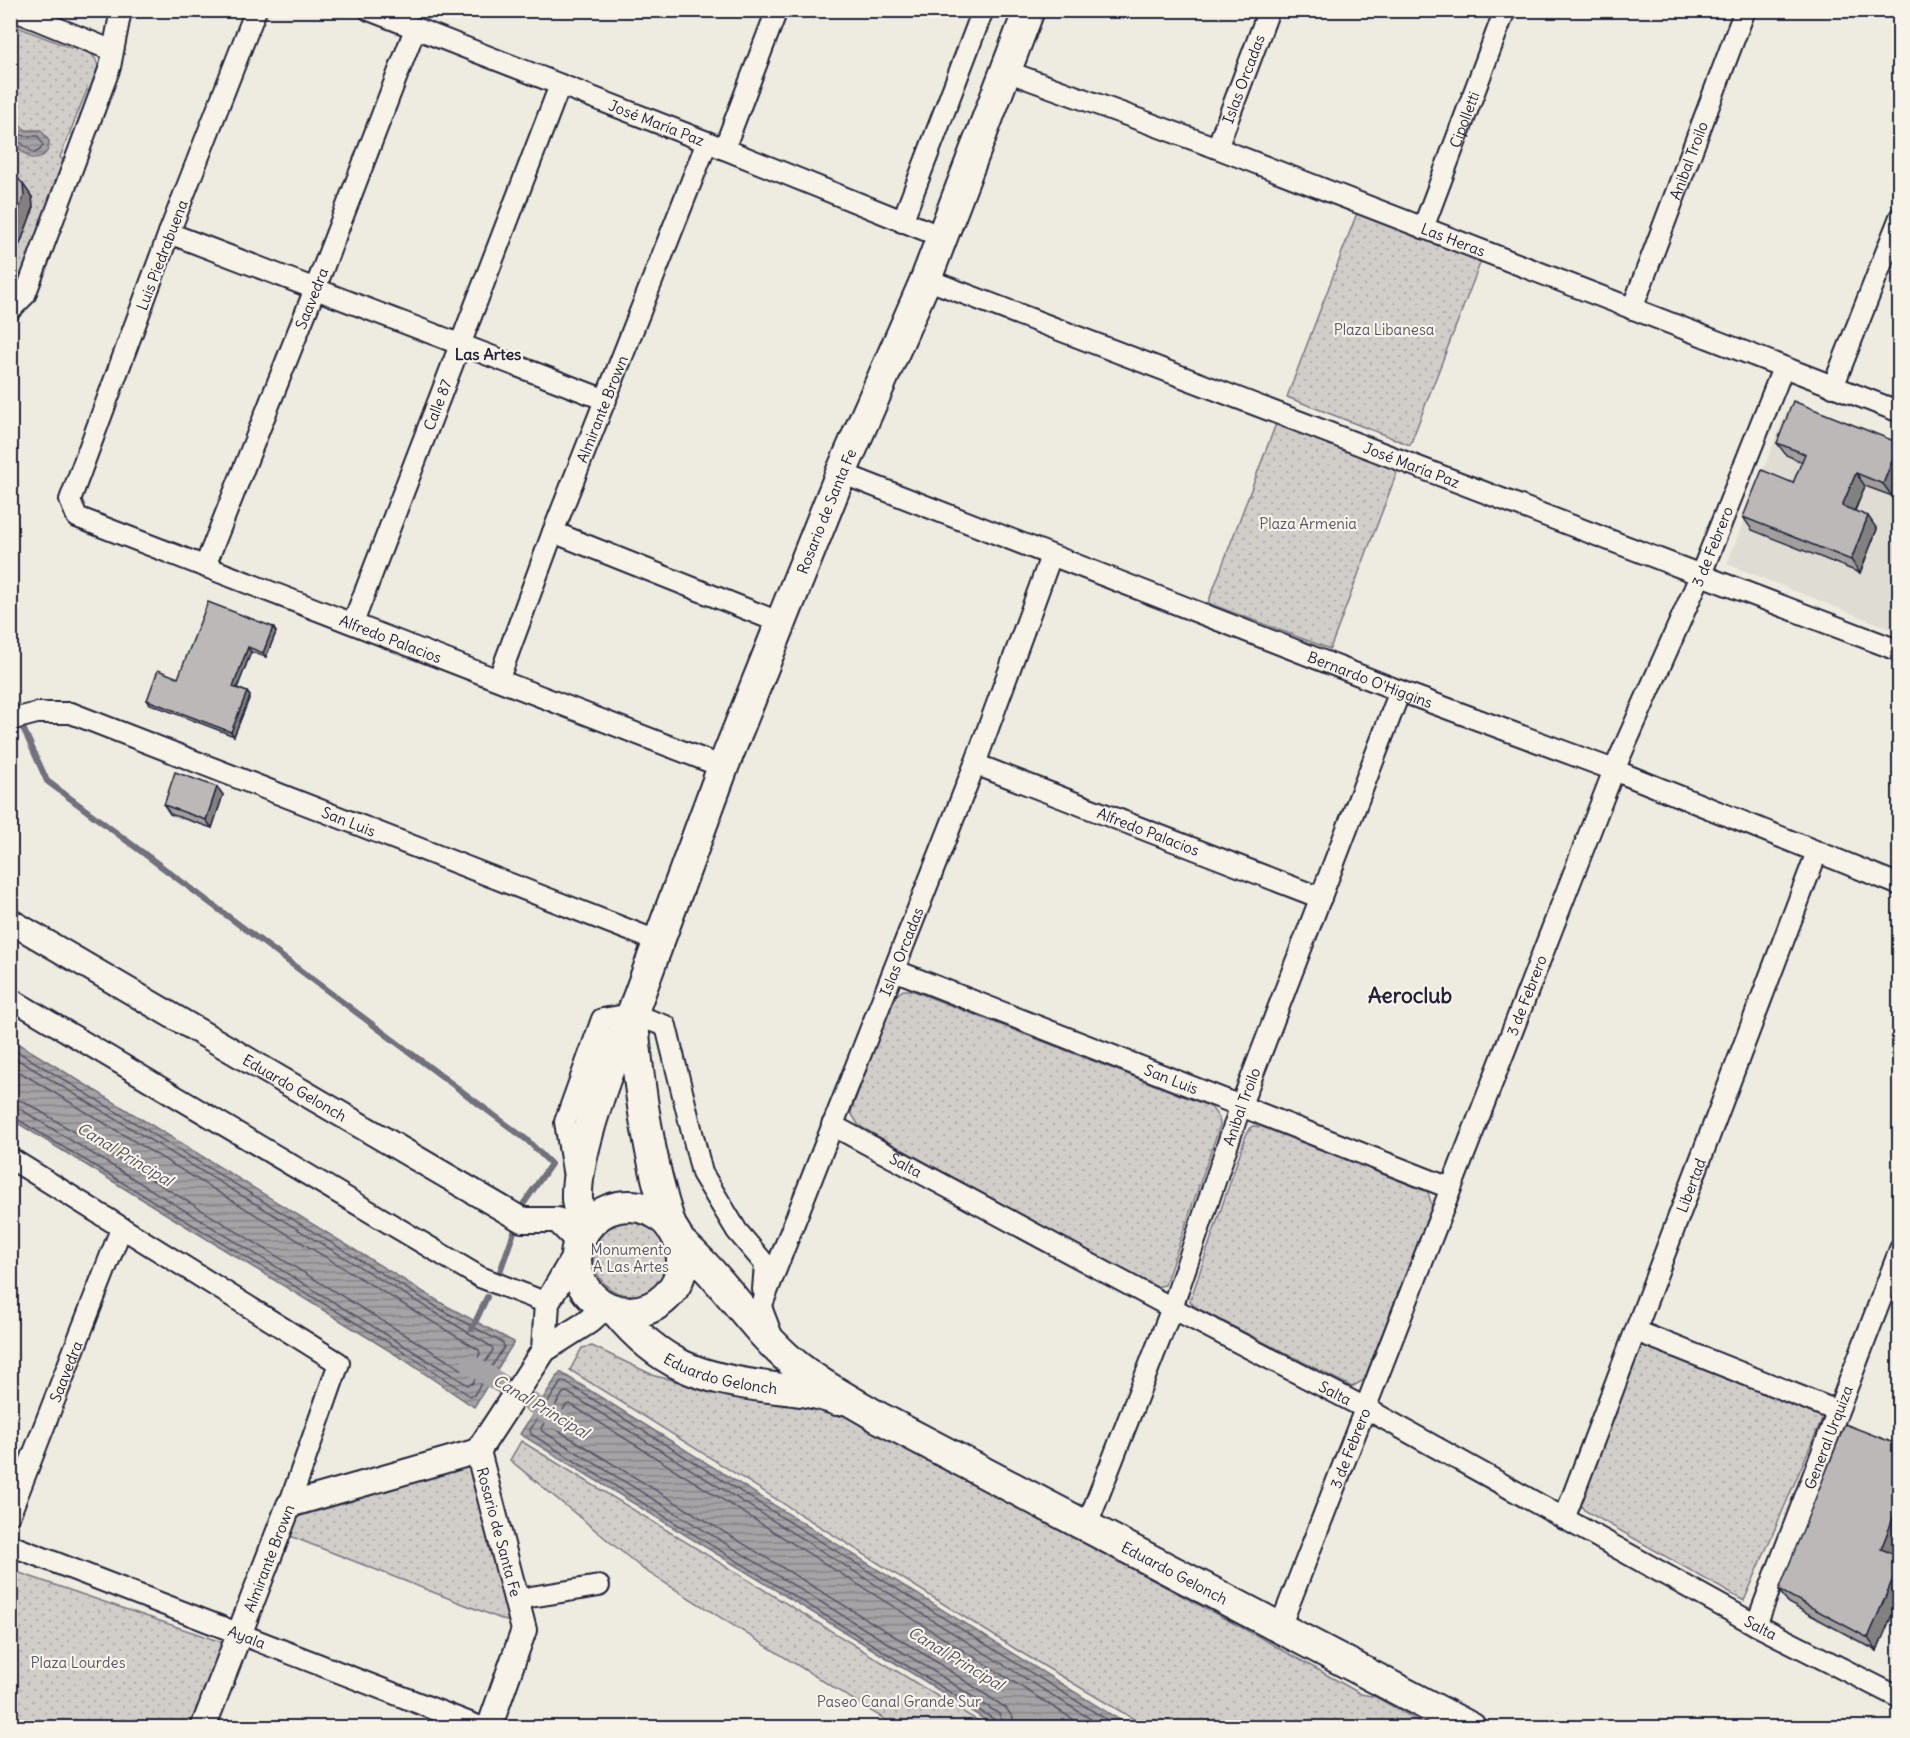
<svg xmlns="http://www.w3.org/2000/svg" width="1910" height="1738" viewBox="0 0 1910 1738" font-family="Delius,sans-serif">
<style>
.built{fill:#dfdcd4}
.park{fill:url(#park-dots);stroke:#7a7882;stroke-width:1.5}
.water{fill:url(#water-rules);stroke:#716f7b;stroke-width:1.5}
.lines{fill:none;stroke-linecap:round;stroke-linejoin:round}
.shore{stroke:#575666;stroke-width:1.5}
.stream{stroke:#716f7b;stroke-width:6}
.canal{stroke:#a6a3a6;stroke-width:20}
.minor-casing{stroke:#22223b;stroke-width:24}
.tertiary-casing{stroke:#22223b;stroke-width:28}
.primary-casing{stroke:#22223b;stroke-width:34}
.minor{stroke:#f7f3e8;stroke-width:20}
.tertiary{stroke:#f7f3e8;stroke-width:24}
.primary{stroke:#f7f3e8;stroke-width:30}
.wall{fill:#a19e9d;stroke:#22223b;stroke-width:1.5}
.shaded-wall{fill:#838180;stroke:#22223b;stroke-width:1.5}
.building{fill:#bbb8b7;stroke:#22223b;stroke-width:1.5}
.labels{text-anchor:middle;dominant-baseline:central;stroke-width:4.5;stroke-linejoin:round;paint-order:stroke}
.street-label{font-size:15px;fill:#22223b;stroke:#f7f3e8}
.park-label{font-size:15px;fill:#575566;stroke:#f7f3e8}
.neighbourhood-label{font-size:16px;font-weight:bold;fill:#22223b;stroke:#f7f3e8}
.water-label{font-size:16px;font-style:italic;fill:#504f60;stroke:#f7f3e8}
.district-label{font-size:21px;font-weight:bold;fill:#22223b;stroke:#f7f3e8}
</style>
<defs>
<pattern id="park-dots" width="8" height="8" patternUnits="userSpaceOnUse" patternTransform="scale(1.5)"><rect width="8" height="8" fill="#d1cdc9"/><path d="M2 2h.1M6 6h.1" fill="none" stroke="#b3b0ae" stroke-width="1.8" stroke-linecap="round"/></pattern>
<pattern id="water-rules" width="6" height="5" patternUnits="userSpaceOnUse" patternTransform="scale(1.5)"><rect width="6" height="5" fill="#a6a3a6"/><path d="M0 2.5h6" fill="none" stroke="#878488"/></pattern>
</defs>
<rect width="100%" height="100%" fill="#eeebe1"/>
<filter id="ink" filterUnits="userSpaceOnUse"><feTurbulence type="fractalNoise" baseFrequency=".0167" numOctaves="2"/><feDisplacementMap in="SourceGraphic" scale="12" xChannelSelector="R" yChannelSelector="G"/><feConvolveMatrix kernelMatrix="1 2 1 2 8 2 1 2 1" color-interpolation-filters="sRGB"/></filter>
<g filter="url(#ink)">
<path class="built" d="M1797,406L1899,446V632L1727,564L1786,412Z"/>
<g class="park">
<path d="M10,24L71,48L80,41C101,60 101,67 94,93L87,90L60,157L67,164L23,287L10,303Z"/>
<path d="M1357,213L1481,261L1410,445L1287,397Z"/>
<path d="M1277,421L1399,467L1330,649L1208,603Z"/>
<path d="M903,990H911L1211,1107L1219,1118L1220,1125L1165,1285L1155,1287L859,1126L851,1113L853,1106L893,998Z"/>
<path d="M1252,1126L1262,1127L1428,1192L1432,1207L1364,1380L1352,1387L1195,1307L1190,1301L1246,1135Z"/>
<circle cx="631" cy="1258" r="37"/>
<path d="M1643,1337L1825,1412L1744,1601L1584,1510L1580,1504Z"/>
<path d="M592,1346L655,1376L704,1387L825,1405L1261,1638L1361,1694L1376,1697L1429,1727H1147L1017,1650L570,1370L582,1348Z"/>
<path d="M521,1441L988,1727H897L644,1570L510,1460Z"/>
<path d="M467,1467L471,1470L509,1622L290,1536L297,1517Z"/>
<path d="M11,1570L227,1644L196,1727L11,1728Z"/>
</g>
<g class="water">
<path d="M11,125L21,126L26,130H41L49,141C50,151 43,159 32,159L18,148L11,147Z"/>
<path d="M11,1039L443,1304L514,1342L474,1407L403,1359L11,1119Z"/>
<path d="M560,1372L1131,1727H996L923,1680L520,1434Z"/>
</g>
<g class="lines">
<g class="shore">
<path d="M10,130L24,136H38L43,145L40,150L34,153L20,142H10"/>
<path d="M10,1047L440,1309L503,1343L504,1347L474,1395L470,1396L406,1353L10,1115"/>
<path d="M10,1055L492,1347L493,1350L472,1384L468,1385L20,1109L10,1107"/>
<path d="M10,1066L479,1350L480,1354L469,1371L466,1372L25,1102L10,1098"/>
<path d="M998,1728L995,1720L531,1434L530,1430L561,1382H565L1120,1728"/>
<path d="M1006,1728L999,1714L930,1669L542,1431L541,1428L563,1393L567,1392L1105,1728"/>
<path d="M1015,1728L1013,1718L1006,1708L935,1661L554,1428L553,1425L566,1405L570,1404L1087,1728"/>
</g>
<g class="stream">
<path d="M10,699L47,781L527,1140L551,1164L522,1206"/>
<path d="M497,1280L514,1232"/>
<path d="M472,1329L487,1297"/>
</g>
<path class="canal" d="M471,1365L561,1421"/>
<g class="minor-casing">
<g id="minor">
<path d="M13,10L111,50"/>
<path id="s1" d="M256,10L169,233L70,500L77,517L723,767"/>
<path id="s2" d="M369,10L707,142L942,237"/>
<path id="s3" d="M1006,71L1217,148L1900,412"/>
<path id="s4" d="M1217,148L1269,10"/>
<path d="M724,149L777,10"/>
<path d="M902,222L983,10"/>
<path id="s5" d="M1423,228L1505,10"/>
<path d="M169,233L606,400"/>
<path id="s6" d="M926,279L1900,651"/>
<path id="s7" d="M1632,309L1745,10"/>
<path d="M10,310L25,295L110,67L121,10"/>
<path d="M1833,387L1900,217"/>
<path id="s8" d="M841,473L1400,691L1614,770L1900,885"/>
<path d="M553,532L781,623"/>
<path id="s9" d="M205,566L315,289L415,29"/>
<path id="s10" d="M353,623L560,85"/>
<path id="s11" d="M499,678L553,532L707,142"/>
<path id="s12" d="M10,720L37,713H71L657,941"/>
<path id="s13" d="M975,764L1321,898"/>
<path id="s14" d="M894,970L1450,1188"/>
<path d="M10,998L480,1277L547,1303"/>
<path id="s15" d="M832,1125L1172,1308L1367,1409L1756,1625L1900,1698"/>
<path d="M10,1158L339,1363L289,1505"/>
<path d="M573,1171L565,1122L602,1019L632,1014L666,1026L702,1173L737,1231L765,1264L763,1290"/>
<path d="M1636,1331L1837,1411"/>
<path id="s16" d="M771,1333L761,1307L975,764L1051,556"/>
<path id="s17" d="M10,1514L121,1229"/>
<path id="s18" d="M1564,1519L1817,852"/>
<path id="s19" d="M1087,1525L1172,1308L1241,1105L1400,691"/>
<path id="s20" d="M10,1545L483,1728"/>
<path d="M518,1599L599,1586"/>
<path id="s21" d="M1756,1625L1900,1249"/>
<path id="s22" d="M1280,1627L1614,770L1701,574L1783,368"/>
</g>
</g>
<g class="tertiary-casing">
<g id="tertiary">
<path id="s23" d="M10,921L522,1220H557L579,1242"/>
<path d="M544,1350L547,1303L576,1253"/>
<path id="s24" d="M203,1728L289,1505L478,1451"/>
<path d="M489,1728L524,1630L478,1451L544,1350L588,1322L605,1307"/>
</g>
</g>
<g class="primary-casing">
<g id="primary">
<path d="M632,1014C639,1087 648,1157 671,1227"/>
<circle cx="629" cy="1259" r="53"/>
<path id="s25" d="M584,1230C582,1220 578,1209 577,1199C575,1156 612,1054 632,1014L723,767L841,473L926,279L1029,10"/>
<path id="s26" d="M679,1241C722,1277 750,1326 792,1362C818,1384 850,1400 878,1417L1471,1728"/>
<path id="s27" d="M616,1311C661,1366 700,1378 768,1387C791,1390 815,1391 837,1400"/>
</g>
</g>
<use href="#minor" class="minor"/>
<use href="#tertiary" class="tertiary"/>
<use href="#primary" class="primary"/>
</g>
<g class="wall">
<path d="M10,169L32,197L33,209L20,244L10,240Z"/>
<path d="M1777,443H1899L1892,496L1865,486L1855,511L1877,529L1860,573L1752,530L1743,517L1793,483L1802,462L1786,455Z"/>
<path d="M273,627L276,632L266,657L251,652L237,688L247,692L250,696L234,736L150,704L147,700L178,678Z"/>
<path d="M217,787L223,795L212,828L170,814L164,805Z"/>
<path d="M1893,1553L1877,1651L1788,1603L1779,1590Z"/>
</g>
<g class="shaded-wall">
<path d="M23,184L32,197L33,209L20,244L11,231Z"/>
<path d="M1899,443V478L1892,496L1883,484Z"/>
<path d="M1856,473L1865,486L1851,519L1842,506Z"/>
<path d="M1868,516L1877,529L1860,573L1851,560Z"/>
<path d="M273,627L276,632L266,657L263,653Z"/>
<path d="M248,647L251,652L236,691L233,687Z"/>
<path d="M247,692L250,696L234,736L231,732Z"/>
<path d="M217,787L223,795L212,828L206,820Z"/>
<path d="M1899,1503V1538L1890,1561L1881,1549Z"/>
<path d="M1899,1564V1598L1877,1651L1868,1638Z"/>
</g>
<g class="building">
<path d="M10,169L23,184L24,196L11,231H10Z"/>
<path d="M1793,401L1899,443L1883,484L1856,473L1842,506L1868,516L1851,560L1743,517L1762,470L1793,483L1805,454L1777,443Z"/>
<path d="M208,602L273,627L263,653L248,647L233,687L247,692L231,732L147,700L158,670L178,678Z"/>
<path d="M175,772L217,787L206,820L164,805Z"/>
<path d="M1845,1424L1899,1445V1503L1881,1549L1899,1556V1564L1868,1638L1779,1590Z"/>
</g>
</g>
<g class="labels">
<g class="street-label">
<text stroke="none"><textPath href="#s4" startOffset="74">Islas Orcadas</textPath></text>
<text stroke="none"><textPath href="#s5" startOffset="116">Cipolletti</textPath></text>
<text stroke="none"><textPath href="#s2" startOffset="309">José María Paz</textPath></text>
<text stroke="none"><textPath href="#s7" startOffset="159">Anibal Troilo</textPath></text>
<text stroke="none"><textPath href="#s3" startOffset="478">Las Heras</textPath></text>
<text transform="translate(162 255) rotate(-69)">Luis Piedrabuena</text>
<text stroke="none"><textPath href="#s9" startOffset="288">Saavedra</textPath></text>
<text stroke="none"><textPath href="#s10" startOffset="234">Calle 87</textPath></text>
<text stroke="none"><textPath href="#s11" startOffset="288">Almirante Brown</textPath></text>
<text stroke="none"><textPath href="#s6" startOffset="520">José María Paz</textPath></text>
<text stroke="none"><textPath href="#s25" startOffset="765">Rosario de Santa Fe</textPath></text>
<text stroke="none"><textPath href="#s22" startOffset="1164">3 de Febrero</textPath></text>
<text stroke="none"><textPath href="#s1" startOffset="879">Alfredo Palacios</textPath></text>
<text stroke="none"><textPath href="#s8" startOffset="568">Bernardo O'Higgins</textPath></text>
<text stroke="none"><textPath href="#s12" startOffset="360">San Luis</textPath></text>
<text stroke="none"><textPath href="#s13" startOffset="186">Alfredo Palacios</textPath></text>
<text stroke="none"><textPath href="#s16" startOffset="410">Islas Orcadas</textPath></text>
<text stroke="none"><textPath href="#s22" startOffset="678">3 de Febrero</textPath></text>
<text stroke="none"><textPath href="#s14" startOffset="298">San Luis</textPath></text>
<text stroke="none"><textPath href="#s23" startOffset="330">Eduardo Gelonch</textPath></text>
<text stroke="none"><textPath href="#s19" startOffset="446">Anibal Troilo</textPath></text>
<text stroke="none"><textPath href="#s15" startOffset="84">Salta</textPath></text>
<text stroke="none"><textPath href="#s18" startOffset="357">Libertad</textPath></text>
<text stroke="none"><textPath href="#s17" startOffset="153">Saavedra</textPath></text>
<text stroke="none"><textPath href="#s27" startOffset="126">Eduardo Gelonch</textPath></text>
<text stroke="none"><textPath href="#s15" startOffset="570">Salta</textPath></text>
<text stroke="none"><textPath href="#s21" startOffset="201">General Urquiza</textPath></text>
<text stroke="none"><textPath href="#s22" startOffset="192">3 de Febrero</textPath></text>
<text transform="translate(499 1532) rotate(75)">Rosario de Santa Fe</text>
<text stroke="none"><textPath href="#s24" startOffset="182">Almirante Brown</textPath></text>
<text stroke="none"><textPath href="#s26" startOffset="603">Eduardo Gelonch</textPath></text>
<text stroke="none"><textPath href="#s15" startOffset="1056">Salta</textPath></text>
<text stroke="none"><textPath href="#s20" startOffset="254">Ayala</textPath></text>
</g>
<g class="park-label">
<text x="1384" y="329">Plaza Libanesa</text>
<text x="1308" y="523">Plaza Armenia</text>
<text x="631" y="1249">Monumento<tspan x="631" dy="17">A Las Artes</tspan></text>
<text x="78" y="1662">Plaza Lourdes</text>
<text x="899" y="1701">Paseo Canal Grande Sur</text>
</g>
<g class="neighbourhood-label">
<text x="488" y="354">Las Artes</text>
</g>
<g class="water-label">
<text transform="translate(125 1154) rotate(31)">Canal Principal</text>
<text transform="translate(541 1406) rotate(31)">Canal Principal</text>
<text transform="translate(956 1658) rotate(31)">Canal Principal</text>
</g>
<g class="district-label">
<text x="1410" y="995">Aeroclub</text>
</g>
</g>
<rect width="1910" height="1738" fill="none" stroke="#f7f3e8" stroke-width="36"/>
<rect x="18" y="18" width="1874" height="1702" fill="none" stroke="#22223b" stroke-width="2" filter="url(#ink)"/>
</svg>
